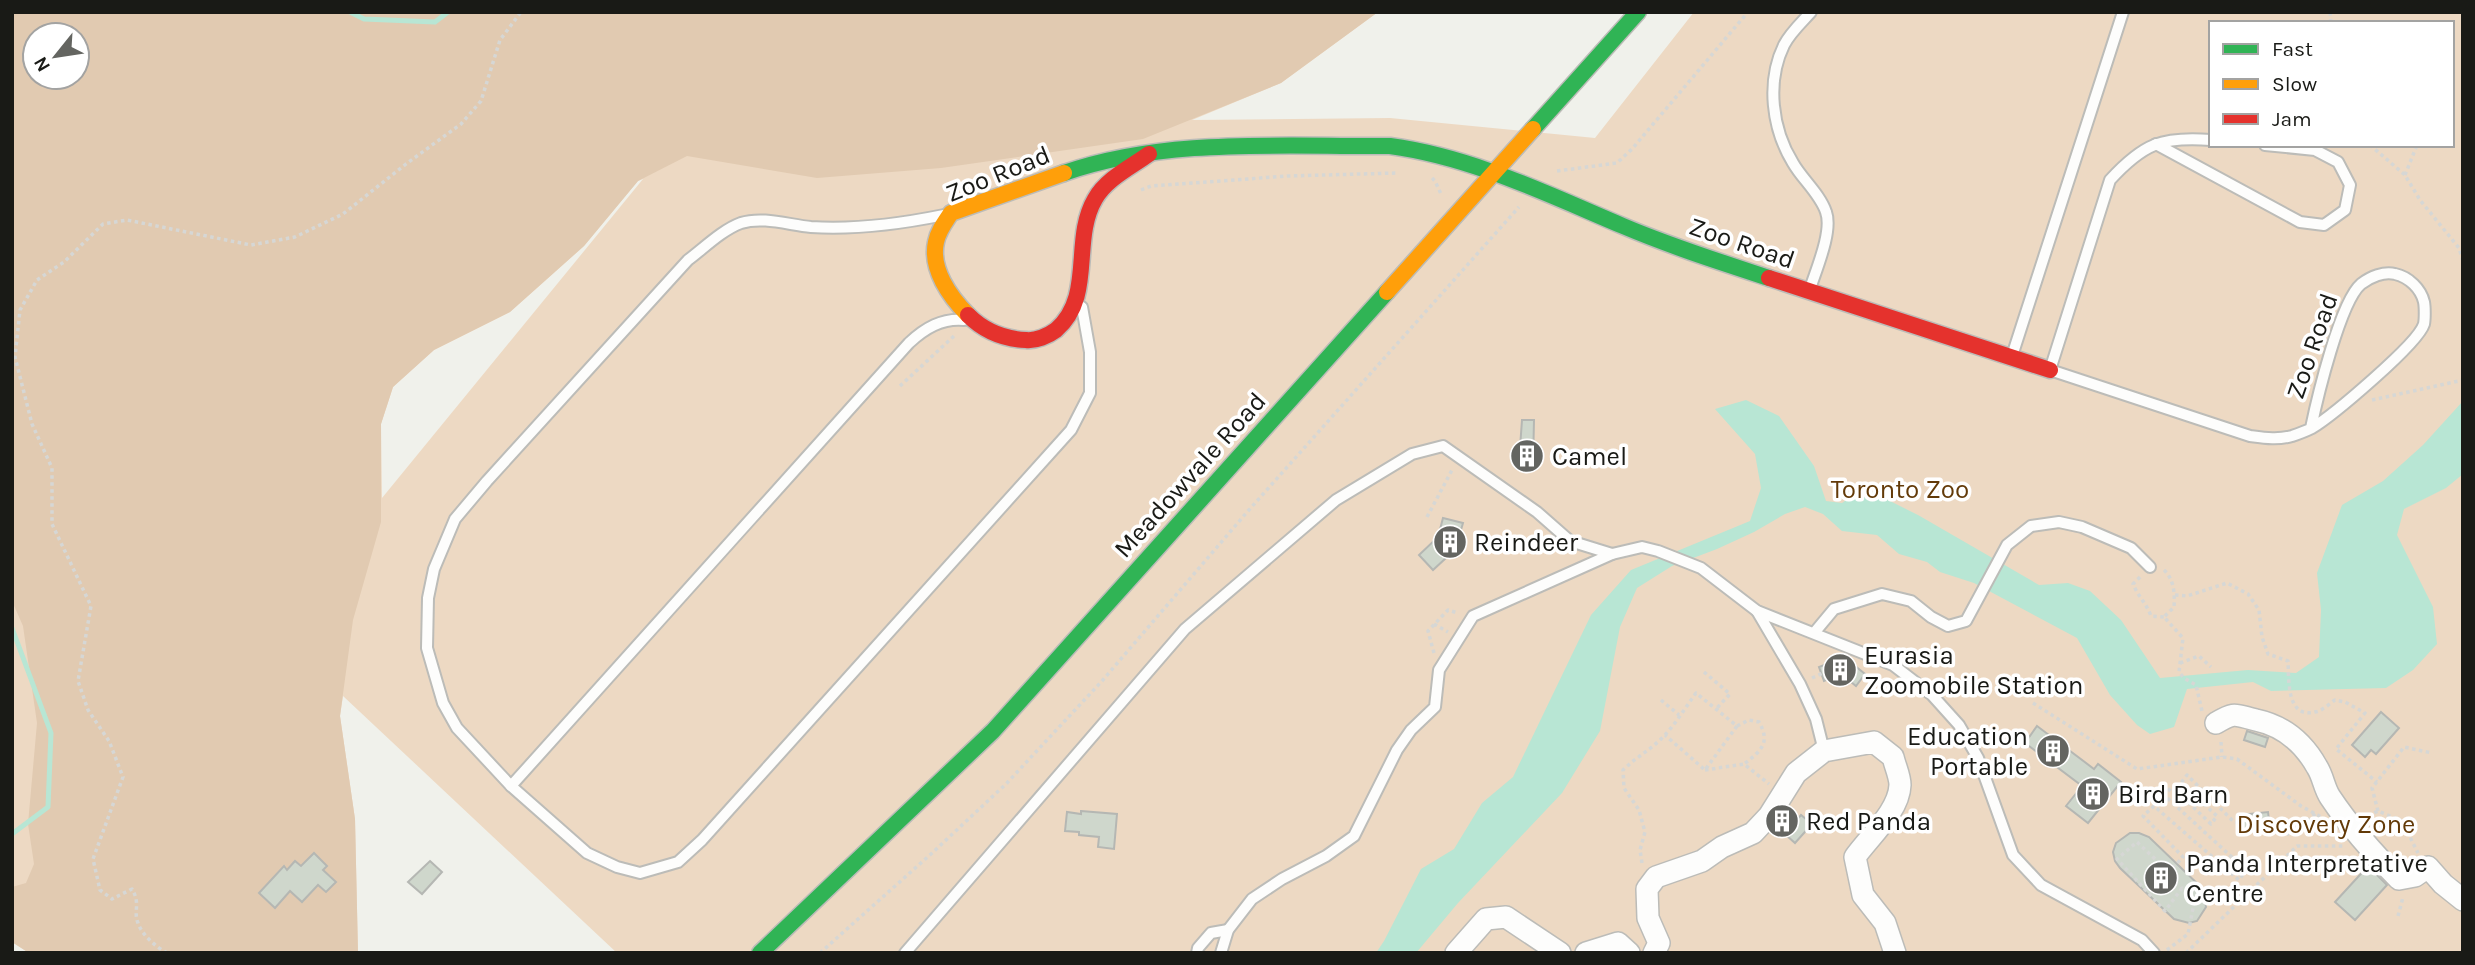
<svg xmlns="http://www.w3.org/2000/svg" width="2475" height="965" viewBox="0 0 2475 965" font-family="Karla,sans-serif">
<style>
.green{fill:#edd9c3;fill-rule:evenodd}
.forest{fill:#e1cab1;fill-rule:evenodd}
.water{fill:#b8e6d4}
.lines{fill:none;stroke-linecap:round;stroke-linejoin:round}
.stream{stroke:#b8e6d4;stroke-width:5}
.building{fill:#cfd7cc;stroke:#b5b7b3;stroke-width:2}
.lane-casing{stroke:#bcbcb8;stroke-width:14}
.street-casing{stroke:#bcbcb8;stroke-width:24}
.fast-casing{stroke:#bcbcb8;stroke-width:19}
.slow-casing{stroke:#bcbcb8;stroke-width:19}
.jam-casing{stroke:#bcbcb8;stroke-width:19}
.path{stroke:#d6d7d5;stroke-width:3.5;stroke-dasharray:3.5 3.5;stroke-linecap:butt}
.lane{stroke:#fdfdfc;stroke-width:10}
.street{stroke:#fdfdfc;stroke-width:21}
.fast{stroke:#30b455;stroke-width:16}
.slow{stroke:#ff9f0a;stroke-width:16}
.jam{stroke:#e5322d;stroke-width:16}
.labels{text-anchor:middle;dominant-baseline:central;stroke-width:7;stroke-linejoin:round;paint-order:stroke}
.street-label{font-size:26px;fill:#191a16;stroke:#fff}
.poi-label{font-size:26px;fill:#191a16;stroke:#fff;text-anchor:start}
.park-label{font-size:26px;fill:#633a08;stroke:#fff}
</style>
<rect width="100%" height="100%" fill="#f0f1eb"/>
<path class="green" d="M12,12H1378L1281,83L1192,120L1390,118L1595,138L1694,12H2463V953H617L343,696L340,716L355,819L358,953H29L12,942ZM2211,23H2452V145H2211ZM35,35H77V77H35ZM643,179L382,498L381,424L393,387L434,350L510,312L584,246L638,181Z"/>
<path class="forest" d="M12,12H1378L1281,83L1143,139L941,168L817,178L687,156L638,181L584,246L510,312L434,350L393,387L381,424V522L353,620L340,716L355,819L358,953H29L12,942V887L26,883L34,864L28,824L37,723L23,626L12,601ZM35,35H77V77H35Z"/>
<path class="water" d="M1746,400L1779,416L1814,466L1826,501L1842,503L1864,488L1918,515L2039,585L2068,583L2090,591L2121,620L2160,678L2248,670L2296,673L2319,657L2321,610L2317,573L2342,505L2383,481L2423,445L2463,401V474L2446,488L2404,509L2397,535L2433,607L2437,644L2413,670L2386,688L2271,691L2253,682L2187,689L2174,727L2150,734L2137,725L2110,695L2077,638L1974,583L1940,572L1927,562L1899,554L1877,535L1842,531L1823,514L1805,507L1785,514L1754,532L1717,549L1672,566L1637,588L1620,627L1600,731L1562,793L1458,903L1416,953H1376L1384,941L1421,869L1454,849L1482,803L1513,777L1591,615L1631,570L1750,521L1761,488L1755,454L1715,409Z"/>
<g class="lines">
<g class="stream">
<path d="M350,12L364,19L435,22L448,12"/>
<path d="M12,628L51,733L48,807L12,834"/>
</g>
</g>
<g class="building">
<path d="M1522,420H1534L1533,464L1519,462Z"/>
<path d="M1443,518L1463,523L1458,540L1447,557L1433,570L1419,555L1438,537Z"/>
<path d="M1844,657L1865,674L1856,686L1841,674L1824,681L1819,667Z"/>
<path d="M2381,712L2399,728L2376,754L2371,750L2365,757L2352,745Z"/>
<path d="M2037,726L2094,769L2098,764L2121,782L2088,823L2066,806L2082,786L2025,743Z"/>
<path d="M2247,731L2268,738L2265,747L2244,740Z"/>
<path d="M1081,811L1117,814L1114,849L1098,847L1099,837L1079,835V832L1065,831L1067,812L1081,814Z"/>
<path d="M2268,812L2270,828L2242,832L2240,815Z"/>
<path d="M1785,815L1794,823L1801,815L1812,824L1795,843L1777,827Z"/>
<path d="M2130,833H2139L2149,837L2203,889L2206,907L2197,921L2189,923L2174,919L2120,868L2115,861L2113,852L2116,843Z"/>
<path d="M314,853L327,866L323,870L336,882L326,892L318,885L302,902L290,891L275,908L259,893L284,866L287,870L295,861L301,866Z"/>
<path d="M430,861L442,872L422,894L408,882Z"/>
<path d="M2368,866L2387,885L2355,920L2335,902Z"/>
</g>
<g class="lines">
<g class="lane-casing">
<g id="lane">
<path d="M2211,140C2162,136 2143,144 2110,180L2050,370L2250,436C2265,438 2278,440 2292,436C2298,434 2306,431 2312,428C2332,416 2418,344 2424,324C2425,319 2425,307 2424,302C2421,289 2409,277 2395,274C2384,271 2370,277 2361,284C2340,302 2317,399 2311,428"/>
<path d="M2156,144L2300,222L2324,225L2345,210L2350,185L2338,162L2315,150L2265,145"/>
<path d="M944,215C900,224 857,230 811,227C789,225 763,216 741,223C722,230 704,248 688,260L487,481L455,519L434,569L428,598L427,648L443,703L457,728L511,786L587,853L617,867L640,873L678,862L702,840L1071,430L1090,393V352L1082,307"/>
<path d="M1810,289C1816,270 1833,231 1826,212C1820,194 1802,179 1793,163C1772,129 1766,82 1784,45C1790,33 1802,22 1811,12"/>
<path d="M2012,356L2123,12"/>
<path d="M1757,611L1800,684L1816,719L1824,751"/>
<path d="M1814,633L1834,609L1882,594L1911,601L1931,617L1948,626L1966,621L2007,545L2031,526L2059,522L2082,527L2131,548L2150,567"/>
<path d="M511,786L909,343C925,328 942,318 964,320"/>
<path d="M905,953L1185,629L1336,500L1412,454L1443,446L1537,512L1570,541L1612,554L1642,547L1658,551L1701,568L1757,611L1893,665L1932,695L1959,725L1978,758L2013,855L2041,885L2142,940L2154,953"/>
<path d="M1197,953L1198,948L1211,933L1228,930"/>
<path d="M1221,953L1228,930L1252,899L1282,879L1326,856L1354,836L1397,750L1411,730L1435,707L1439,670L1473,616L1612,554"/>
</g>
</g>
<g class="street-casing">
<g id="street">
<path d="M2216,723C2236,711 2235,715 2256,720C2284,726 2303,742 2317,767C2323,776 2324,788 2330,797C2350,827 2374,854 2399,879L2415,876L2428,867L2443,884L2463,900"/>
<path d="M1456,953L1486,919L1506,917L1560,953"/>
<path d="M1586,953L1618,943L1629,953"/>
<path d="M1654,953L1659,943L1648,918L1647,889L1656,877L1702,861L1722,847L1753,833L1769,816L1796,773L1824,751L1874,742L1893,757C1895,766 1900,776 1900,785C1899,811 1870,836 1855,857L1863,895L1885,923L1895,953"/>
</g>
</g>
<g class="fast-casing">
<g id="fast">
<path d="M1533,129L1638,12"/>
<path d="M1064,173C1167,137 1283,147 1390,146C1472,157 1547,194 1623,226C1670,246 1720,262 1769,278"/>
<path d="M760,953L993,731L1387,292"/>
</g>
</g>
<g class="slow-casing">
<g id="slow">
<path d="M1387,292L1533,129"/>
<path d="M968,315C950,297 930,269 936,242C938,231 945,222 951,213L1064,173"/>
</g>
</g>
<g class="jam-casing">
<g id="jam">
<path d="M1769,278L2050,370"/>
<path d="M968,315C984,331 1004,339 1026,340C1036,341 1048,336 1056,330C1095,296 1071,240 1095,199C1106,179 1131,167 1149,154"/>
</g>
</g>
<g class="path">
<path d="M2330,12L2331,23"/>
<path d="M2370,145L2405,175L2420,200L2459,248L2463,261"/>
<path d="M1557,171L1617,163L1632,149L1748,12"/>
<path d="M2405,175L2417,145"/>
<path d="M1432,178L1435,181L1441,194"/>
<path d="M1141,190L1151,186L1288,176L1398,173"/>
<path d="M900,386L954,336"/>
<path d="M2372,400L2463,380"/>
<path d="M1427,517L1452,470"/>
<path d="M2164,570C2174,579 2175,594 2174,607L2164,617L2183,638L2179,672L2184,678L2196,685L2202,711"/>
<path d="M2140,577L2133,584C2138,596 2146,603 2151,616L2164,617"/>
<path d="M2175,595L2187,596L2227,583L2248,594L2259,610L2262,637L2268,654L2288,661C2289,679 2286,719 2315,712C2322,711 2329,704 2335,700L2345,702L2365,713L2336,749L2377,782"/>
<path d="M1434,624L1448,632"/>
<path d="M1434,653L1428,631L1448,610L1458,613"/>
<path d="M2180,663L2199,656L2211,667"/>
<path d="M1704,672L1730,694L1716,709"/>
<path d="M1812,678L1841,665L1848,669L1853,662"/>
<path d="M1661,700L1679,715"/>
<path d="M2033,703L2137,769L2222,757L2237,759L2301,806L2321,817"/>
<path d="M1737,726L1749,720L1759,722C1771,743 1761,751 1744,764"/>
<path d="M2221,742L2222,757"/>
<path d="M1705,770L1744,764L1769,784"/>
<path d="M2378,811L2372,788L2404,747L2432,753"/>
<path d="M2368,816L2378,811L2402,821L2418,853"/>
<path d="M2269,821L2291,836L2316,813"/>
<path d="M1642,863L1640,850L1645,832L1639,810L1624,788L1623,770C1635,758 1649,751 1662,738C1675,725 1685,708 1696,693L1737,726L1705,770L1665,735"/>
<path d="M2398,916L2403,897"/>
<path d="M2167,950L2188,934L2194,903L2182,888L2165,911L2117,859L2137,842L2169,872L2183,857L2143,816L2154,806L2239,880L2246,870L2164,795L2172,787L2211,824L2217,816L2181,783L2187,775L2233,821L2241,824"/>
<path d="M167,953C156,947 142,935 138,923C133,911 141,904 132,889L112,899L100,890L93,859L123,777L109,741L88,710L78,681L91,606L52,524V468L32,424L15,357L20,310L37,280L64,262L103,224L127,220L251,245L295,237L343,214L406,164L461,124L481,101L500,40L521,12"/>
<path d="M820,953L931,854L1006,784L1102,681L1248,511L1519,207"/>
<path d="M2186,953L2297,846H2344"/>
</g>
<use href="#lane" class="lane"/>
<use href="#street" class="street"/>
<use href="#fast" class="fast"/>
<use href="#slow" class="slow"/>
<use href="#jam" class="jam"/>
</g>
<defs>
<g id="building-disc" transform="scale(1.75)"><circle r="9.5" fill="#646561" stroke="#fff"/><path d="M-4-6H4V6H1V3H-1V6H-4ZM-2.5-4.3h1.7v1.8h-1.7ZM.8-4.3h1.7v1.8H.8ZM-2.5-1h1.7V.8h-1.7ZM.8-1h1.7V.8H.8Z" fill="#fff"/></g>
</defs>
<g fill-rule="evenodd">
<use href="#building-disc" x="1527" y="456"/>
<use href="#building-disc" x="1450" y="542"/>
<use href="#building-disc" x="1840" y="670"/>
<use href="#building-disc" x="2053" y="751"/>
<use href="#building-disc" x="2093" y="794"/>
<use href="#building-disc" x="1782" y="821"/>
<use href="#building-disc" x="2161" y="878"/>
</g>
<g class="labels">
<g class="street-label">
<text transform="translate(998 174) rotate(-22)">Zoo Road</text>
<text transform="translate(1742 243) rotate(19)">Zoo Road</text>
<text transform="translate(2312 346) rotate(-71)">Zoo Road</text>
<text transform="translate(1190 475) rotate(-48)">Meadowvale Road</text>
</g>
<g class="poi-label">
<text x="1552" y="456">Camel</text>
<text x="1474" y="542">Reindeer</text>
<text x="1864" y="655">Eurasia<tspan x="1864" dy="30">Zoomobile Station</tspan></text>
<text x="2028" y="736" text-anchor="end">Education<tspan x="2028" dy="30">Portable</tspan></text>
<text x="2118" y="794">Bird Barn</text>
<text x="1806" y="821">Red Panda</text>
<text x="2186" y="863">Panda Interpretative<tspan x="2186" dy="30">Centre</tspan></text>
</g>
<g class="park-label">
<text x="1900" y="489">Toronto Zoo</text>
<text x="2326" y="824">Discovery Zone</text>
</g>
</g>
<rect width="2475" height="965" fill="none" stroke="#191a16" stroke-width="28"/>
<rect x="2209" y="21" width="245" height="126" fill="#ffffff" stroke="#a3a3a2" stroke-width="2"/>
<rect x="2223" y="44" width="35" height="10" fill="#30b455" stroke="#a3a3a2" stroke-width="2"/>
<text x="2272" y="56" font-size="21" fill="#191a16">Fast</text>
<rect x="2223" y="79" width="35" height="10" fill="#ff9f0a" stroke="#a3a3a2" stroke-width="2"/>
<text x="2272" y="91" font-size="21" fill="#191a16">Slow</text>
<rect x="2223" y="114" width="35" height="10" fill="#e5322d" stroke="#a3a3a2" stroke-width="2"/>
<text x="2272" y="126" font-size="21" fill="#191a16">Jam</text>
<g transform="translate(56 56) rotate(240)"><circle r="33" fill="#ffffff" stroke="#a3a3a2" stroke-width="2"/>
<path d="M0-5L12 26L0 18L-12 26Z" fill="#646561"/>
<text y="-10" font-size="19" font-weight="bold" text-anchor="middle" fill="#191a16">N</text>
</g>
</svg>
